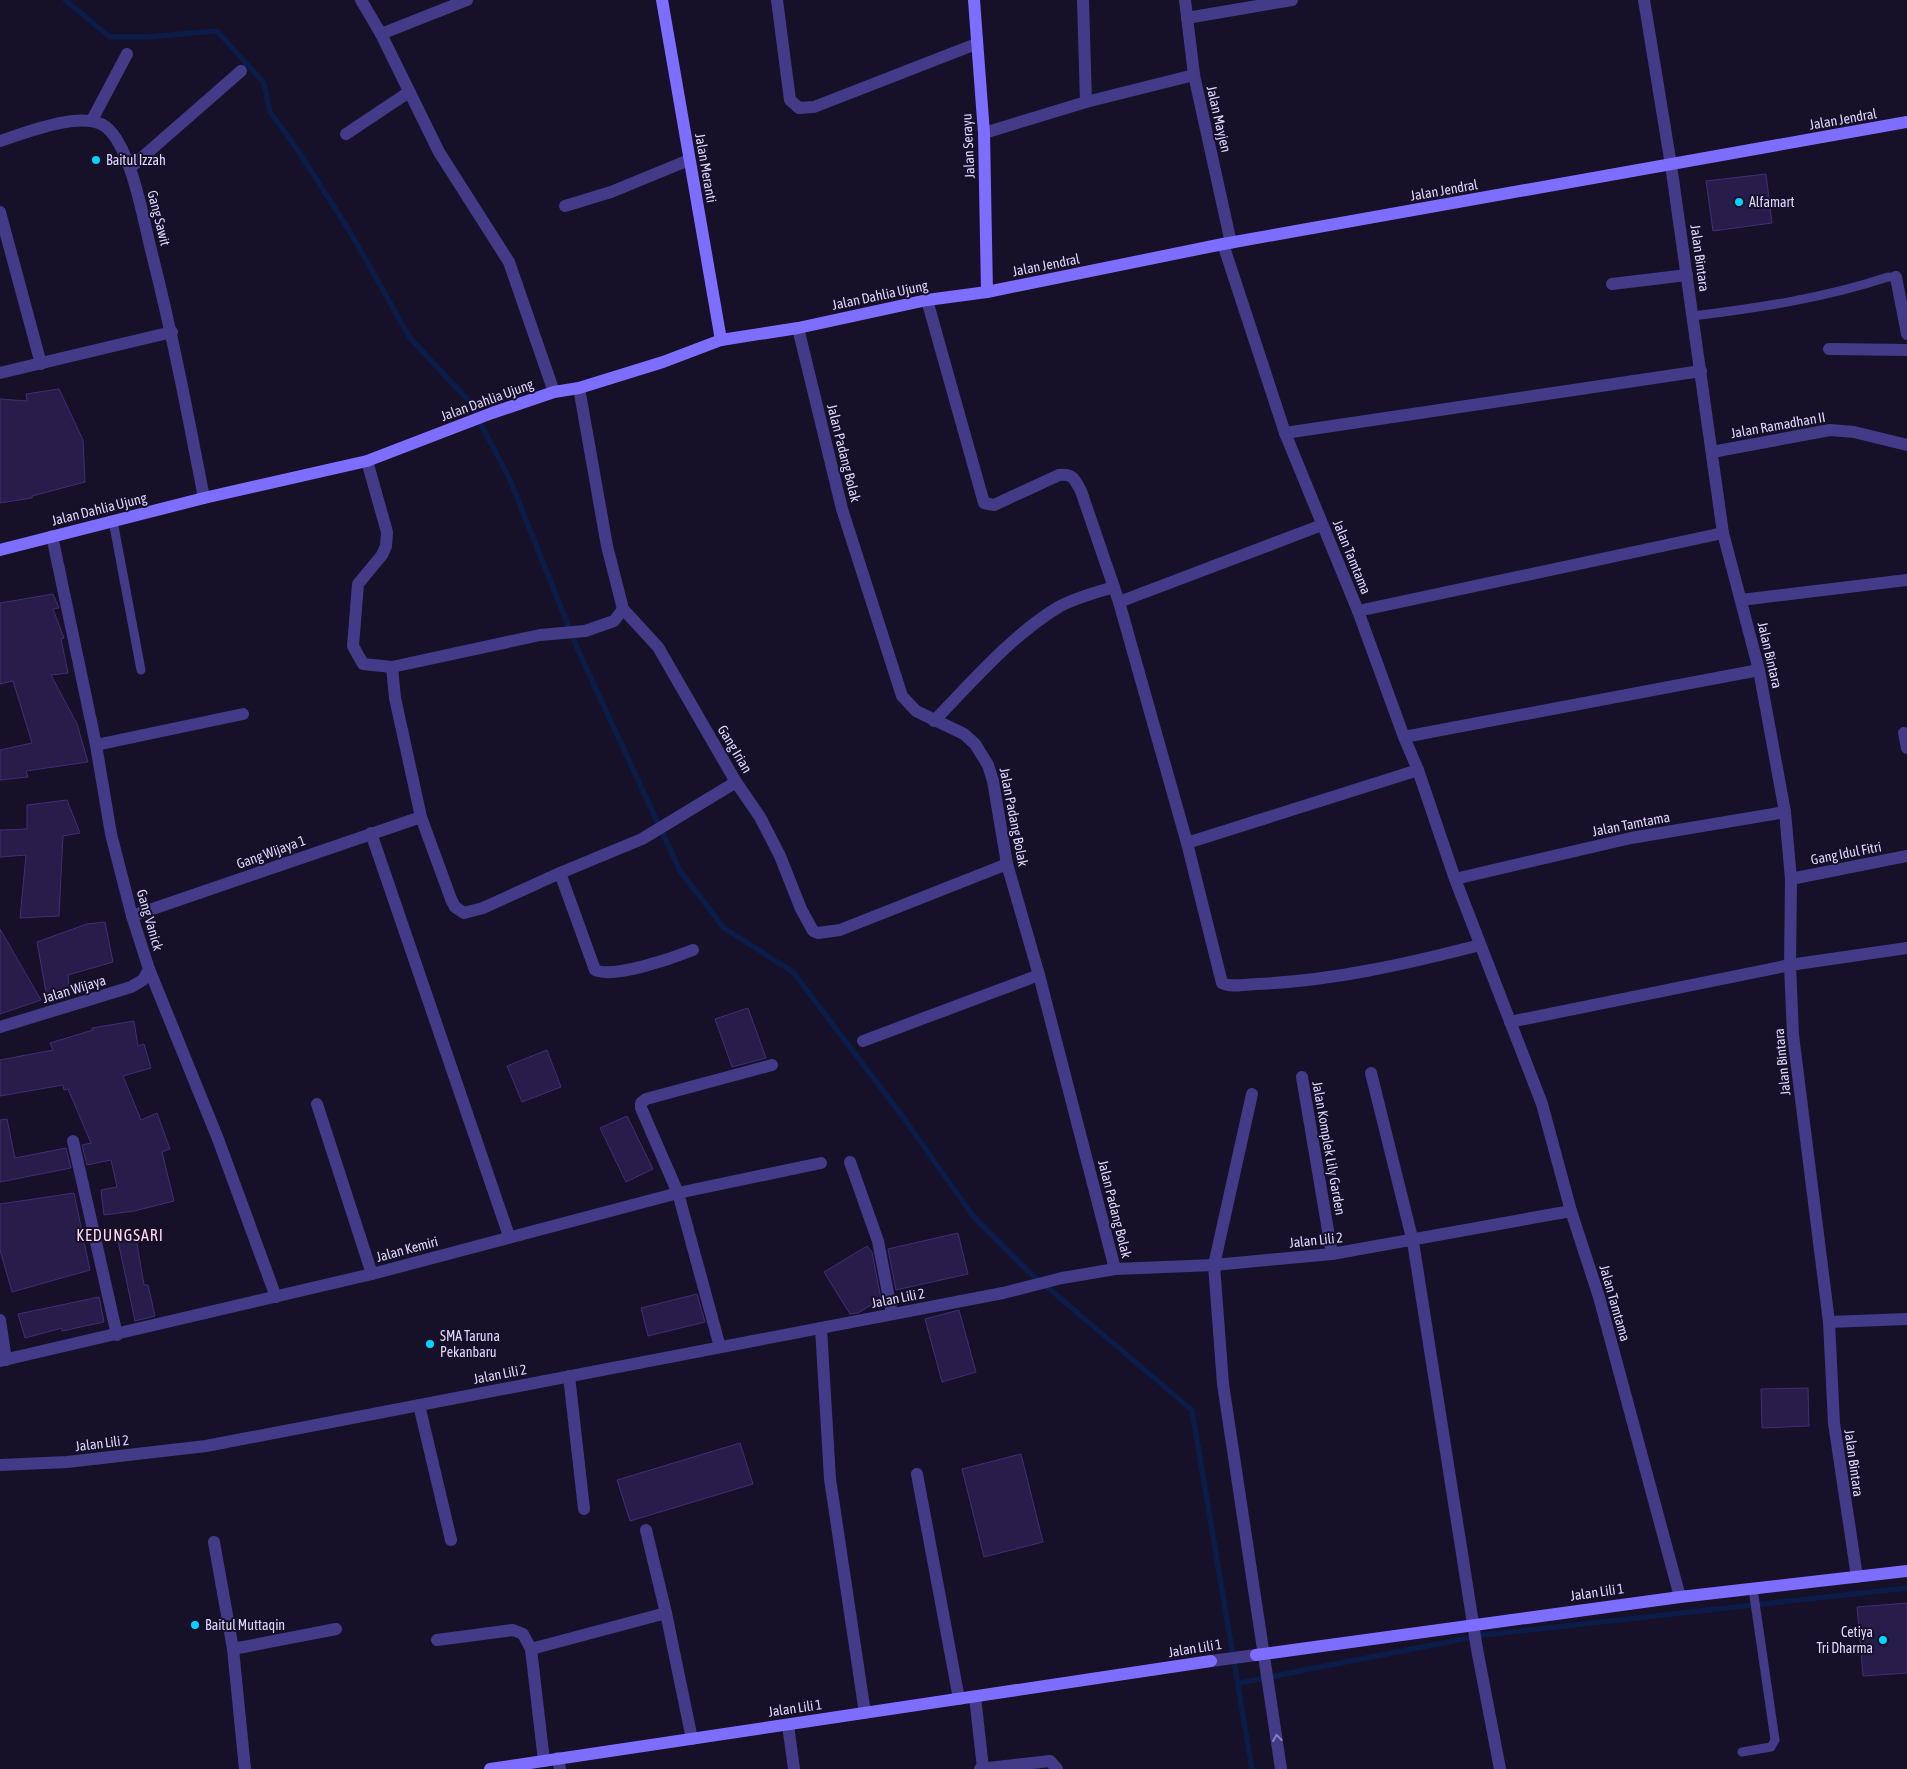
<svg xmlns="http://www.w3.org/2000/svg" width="1907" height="1769" viewBox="0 0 1907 1769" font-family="'Asap Condensed',sans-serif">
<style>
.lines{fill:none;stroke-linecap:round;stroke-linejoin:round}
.stream{stroke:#0a1c47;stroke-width:5.5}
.building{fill:#281c4a;stroke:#412e76}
.lane{stroke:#433b88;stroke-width:9}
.street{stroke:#433b88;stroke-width:12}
.secondary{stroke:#7d6eff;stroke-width:12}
.oneway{stroke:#8981be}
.poi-dot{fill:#03d3ff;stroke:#161028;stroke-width:2}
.labels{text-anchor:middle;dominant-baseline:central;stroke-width:4;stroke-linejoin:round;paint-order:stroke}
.street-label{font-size:14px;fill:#dfd7ff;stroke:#161028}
.poi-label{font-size:14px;fill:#dfd7ff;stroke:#161028;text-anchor:start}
.quarter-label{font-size:16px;letter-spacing:1px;fill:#ffd9ee;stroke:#161028}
</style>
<rect width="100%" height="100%" fill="#161028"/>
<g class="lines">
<g class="stream">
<path d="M65,0L110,37H148L217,31L264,83L270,112L295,146L349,230L410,338L469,401L510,480L578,650L680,871L724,928L793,972L903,1117L973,1216L1028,1271L1192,1410L1252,1769"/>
<path d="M1239,1683L1483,1635L1907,1588"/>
</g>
</g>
<g class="building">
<path d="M1766,174L1772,223L1713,231L1706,181Z"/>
<path d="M59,389L83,440L85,482L32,496V498L0,503V399L27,401L26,394Z"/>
<path d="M53,594L59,608L53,609L64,638L61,639L68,673L51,675L77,724L88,762L26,771L28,777L0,780V750L32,743L13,681L0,684V603Z"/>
<path d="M67,800L80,833L63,836L59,916L20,918L26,855L0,857V830L27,829V805Z"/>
<path d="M105,922L113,962L68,975L70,995L47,998L37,942L87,924Z"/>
<path d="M0,929L41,1000L0,1014Z"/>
<path d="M748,1008L766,1058L732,1067L715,1019Z"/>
<path d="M134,1021L138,1046L144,1044L151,1068L123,1076L141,1120L157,1113L170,1149L162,1152L174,1201L134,1211L104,1215L101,1190L117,1187L111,1160L87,1165L82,1145L91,1143L68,1089L64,1090L63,1085L0,1096V1060L53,1050L50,1043L93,1030L92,1028Z"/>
<path d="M547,1050L561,1087L522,1102L507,1066Z"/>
<path d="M627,1116L653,1169L626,1182L600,1128Z"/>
<path d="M7,1119L15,1158L66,1148L71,1168L0,1182V1120Z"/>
<path d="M74,1193L90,1270L12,1292L0,1250V1204Z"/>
<path d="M958,1233L968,1274L896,1290L888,1249Z"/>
<path d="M136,1238L144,1285H148L155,1316L135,1321L118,1241Z"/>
<path d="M867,1246L872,1252L881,1299L858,1313L850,1314L824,1272Z"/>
<path d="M697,1294L705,1322L648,1336L641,1308Z"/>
<path d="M99,1297L104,1322L62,1331V1328L25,1338L18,1314Z"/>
<path d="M959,1310L976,1372L942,1382L925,1319Z"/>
<path d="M1808,1388L1809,1426L1762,1428L1761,1389Z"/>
<path d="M740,1443L753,1484L630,1521L617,1480Z"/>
<path d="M1021,1454L1043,1542L984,1557L962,1469Z"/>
<path d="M1907,1603V1673L1863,1676L1857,1607Z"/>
</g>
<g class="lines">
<g class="lane">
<path d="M1693,316C1759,308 1824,298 1888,277H1896"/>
<path d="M113,521L141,670"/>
<path d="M1742,1752L1771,1747L1775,1740L1753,1589"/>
</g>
<g class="street">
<path d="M361,0L381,34L439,152L509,262L554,392"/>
<path d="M777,0L790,100L799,108L814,107L976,44"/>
<path d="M1083,0L1086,102"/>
<path d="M1185,0L1194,75L1231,243"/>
<path d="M1644,0L1671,165L1723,533L1759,670L1785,812L1791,879L1790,965L1793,1035L1829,1322L1834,1423L1857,1577"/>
<path d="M1187,18L1292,0"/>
<path d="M381,34L467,0"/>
<path d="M92,120L127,54"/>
<path d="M984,133L1086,102L1194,75"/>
<path d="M346,134L409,92"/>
<path d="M0,141C25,133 83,109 106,127C131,147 143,218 151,250C172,332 188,415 204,498"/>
<path d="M130,168L241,71"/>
<path d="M565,206L611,192L689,160"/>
<path d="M0,212L41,364"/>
<path d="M1223,244L1285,433L1358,611L1404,737L1418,770L1455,879L1542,1104L1571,1211L1599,1297L1680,1597"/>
<path d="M1896,277L1907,334"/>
<path d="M1612,284L1687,275"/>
<path d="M927,300L984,503L994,505L1059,475C1073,473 1075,480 1081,491L1119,602L1187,843L1222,983C1231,988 1246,984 1256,984C1332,981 1406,964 1480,945"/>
<path d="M798,328L842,509L902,696L916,711L964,734L975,744L988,765L993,781L1007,864L1039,975L1115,1269"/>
<path d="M1829,349L1907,350"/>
<path d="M0,373L172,332"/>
<path d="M579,388L607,546L623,609L658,647L736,782L760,817L780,856L801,909L813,931L818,933L840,930L1007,864"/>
<path d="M1285,433L1701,371"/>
<path d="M1712,452L1830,430L1854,432L1907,445"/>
<path d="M367,461L387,532L386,546L382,555L358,584L353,646L363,664L392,667L540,635L585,631L614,621L623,609"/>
<path d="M52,536L96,745L111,834L132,916L149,969L218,1139L276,1297"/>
<path d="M1741,600L1907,580"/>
<path d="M1119,602L1322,525"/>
<path d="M1358,611L1723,533"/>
<path d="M392,667L395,698L421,817L451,899L455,907L464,913L483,908L560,873L642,839L736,782"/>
<path d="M934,721C971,683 1011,636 1057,608C1074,598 1095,593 1114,587"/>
<path d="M1904,733L1907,748"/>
<path d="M1404,737L1759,670"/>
<path d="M96,745L243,714"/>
<path d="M371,833L509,1236"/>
<path d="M1187,843L1418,770"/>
<path d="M560,873L595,970C613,979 673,958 693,950"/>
<path d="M1455,879L1631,838L1785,812"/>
<path d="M1791,879L1907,856"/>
<path d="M132,916L421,817"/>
<path d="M1510,1022L1790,965L1907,948"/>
<path d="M0,1027L131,987L143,980L149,969"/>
<path d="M863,1041L1039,975"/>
<path d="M1371,1073L1413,1242L1477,1649L1500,1769"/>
<path d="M1302,1077L1332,1254"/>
<path d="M1252,1094L1214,1265L1223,1384L1281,1769"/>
<path d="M317,1104L372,1274"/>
<path d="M73,1141L117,1335"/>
<path d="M850,1162L878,1241L892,1314"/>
<path d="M0,1320L6,1360"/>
<path d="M1829,1322L1907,1319"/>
<path d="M821,1328L830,1479L865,1713"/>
<path d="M720,1347L678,1193L641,1108V1103L646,1099L772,1065"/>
<path d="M0,1361L372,1274L678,1193L821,1163"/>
<path d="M569,1376L584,1509"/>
<path d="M419,1405L451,1540"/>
<path d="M0,1465L67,1462L206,1446L1003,1293L1062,1278L1115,1269L1214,1265L1332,1254L1571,1211"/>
<path d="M917,1474L959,1699"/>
<path d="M646,1530L666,1613"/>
<path d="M214,1542L233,1649L245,1769"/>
<path d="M437,1640L513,1630L523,1634L531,1649L544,1761"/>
<path d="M233,1649L336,1629"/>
<path d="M531,1649L666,1613L692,1739"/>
<path d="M1211,1661L1256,1655"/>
<path d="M975,1697L983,1768"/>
<path d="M788,1725L794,1769"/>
<path d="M558,1758L560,1769"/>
<path d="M980,1769L1050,1761L1057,1769"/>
</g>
<g class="secondary">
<path d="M662,0L721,340"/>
<path d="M974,0L984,133L987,292"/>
<path d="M0,550L204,498L367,461L492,413L554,392L579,388L663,362L721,340L798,328L927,300L987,292L1223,244L1907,122"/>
<path d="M1256,1655L1680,1597L1907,1571"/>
<path d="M490,1769L1211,1661"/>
</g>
</g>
<defs><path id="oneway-chevron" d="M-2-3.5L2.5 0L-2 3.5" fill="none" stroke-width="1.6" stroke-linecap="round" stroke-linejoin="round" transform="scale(1.25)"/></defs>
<use class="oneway" href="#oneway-chevron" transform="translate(1277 1738) rotate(-97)"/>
<g class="poi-dot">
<circle cx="96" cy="160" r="5"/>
<circle cx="1739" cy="202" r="5"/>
<circle cx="430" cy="1344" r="5"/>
<circle cx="195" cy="1625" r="5"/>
<circle cx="1883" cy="1640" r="5"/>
</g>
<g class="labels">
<g class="street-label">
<text transform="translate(1219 119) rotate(77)">Jalan Mayjen</text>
<text transform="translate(1843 119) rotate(-10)">Jalan Jendral</text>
<text transform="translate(968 146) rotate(-93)">Jalan Serayu</text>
<text transform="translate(706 168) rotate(80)">Jalan Meranti</text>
<text transform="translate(1444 190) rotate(-10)">Jalan Jendral</text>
<text transform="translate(159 218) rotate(76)">Gang Sawit</text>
<text transform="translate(1700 258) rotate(82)">Jalan Bintara</text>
<text transform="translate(1046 265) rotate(-11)">Jalan Jendral</text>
<text transform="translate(880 295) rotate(-12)">Jalan Dahlia Ujung</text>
<text transform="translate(487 400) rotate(-20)">Jalan Dahlia Ujung</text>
<text transform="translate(1778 425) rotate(-10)">Jalan Ramadhan II</text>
<text transform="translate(844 453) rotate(76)">Jalan Padang Bolak</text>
<text transform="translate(99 509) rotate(-14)">Jalan Dahlia Ujung</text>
<text transform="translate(1352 557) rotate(68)">Jalan Tamtama</text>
<text transform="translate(1770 655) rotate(77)">Jalan Bintara</text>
<text transform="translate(735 749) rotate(59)">Gang Irian</text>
<text transform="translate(1014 817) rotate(79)">Jalan Padang Bolak</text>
<text transform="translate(1631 824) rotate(-11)">Jalan Tamtama</text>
<text transform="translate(271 852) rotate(-20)">Gang Wijaya 1</text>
<text transform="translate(1846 853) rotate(-11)">Gang Idul Fitri</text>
<text transform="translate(150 920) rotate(74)">Gang Vanick</text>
<text transform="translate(74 989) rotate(-17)">Jalan Wijaya</text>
<text transform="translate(1782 1062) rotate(-96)">Jalan Bintara</text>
<text transform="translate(1329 1148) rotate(80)">Jalan Komplek Lily Garden</text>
<text transform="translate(1115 1209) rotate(76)">Jalan Padang Bolak</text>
<text transform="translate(1316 1240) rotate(-6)">Jalan Lili 2</text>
<text transform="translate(407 1249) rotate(-15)">Jalan Kemiri</text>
<text transform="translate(898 1298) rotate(-11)">Jalan Lili 2</text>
<text transform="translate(1615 1303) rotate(74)">Jalan Tamtama</text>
<text transform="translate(500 1374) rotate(-11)">Jalan Lili 2</text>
<text transform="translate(102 1443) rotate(-7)">Jalan Lili 2</text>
<text transform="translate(1854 1463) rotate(82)">Jalan Bintara</text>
<text transform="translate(1597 1592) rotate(-8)">Jalan Lili 1</text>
<text transform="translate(1195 1648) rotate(-9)">Jalan Lili 1</text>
<text transform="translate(795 1708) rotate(-8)">Jalan Lili 1</text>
</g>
<g class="poi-label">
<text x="106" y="160">Baitul Izzah</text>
<text x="1749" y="202">Alfamart</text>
<text x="440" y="1336">SMA Taruna<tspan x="440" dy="16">Pekanbaru</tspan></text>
<text x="205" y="1625">Baitul Muttaqin</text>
<text x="1873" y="1632" text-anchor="end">Cetiya<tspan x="1873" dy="16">Tri Dharma</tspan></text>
</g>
<g class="quarter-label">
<text x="120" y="1235">KEDUNGSARI</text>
</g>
</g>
</svg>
